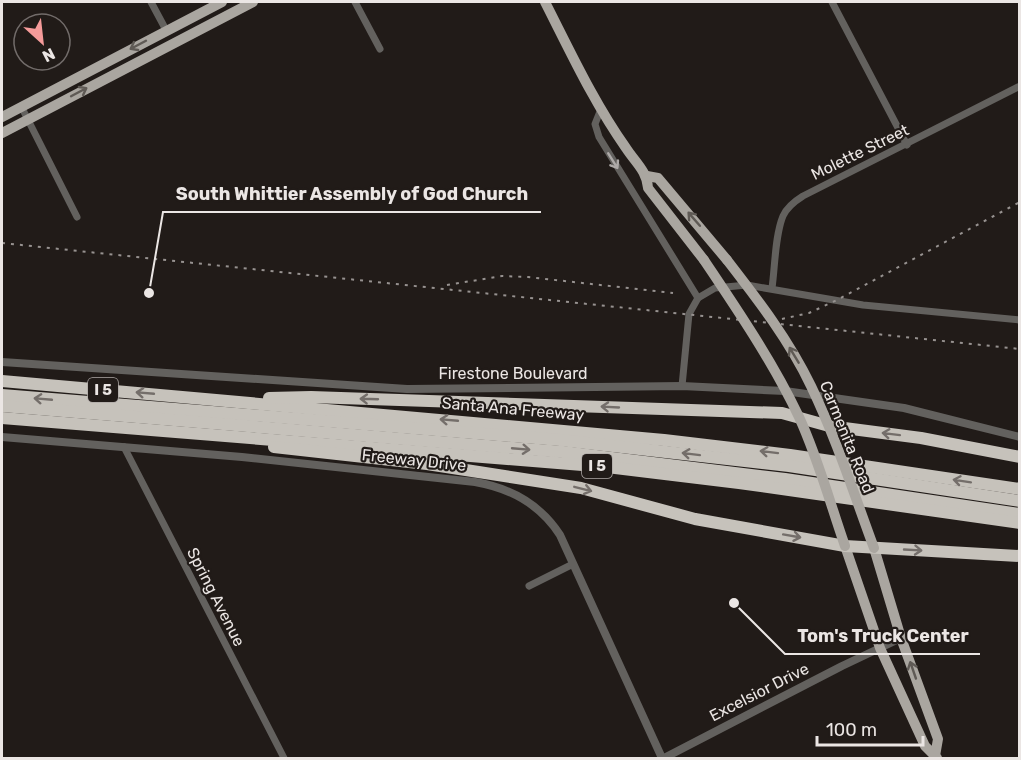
<svg xmlns="http://www.w3.org/2000/svg" width="1021" height="760" viewBox="0 0 1021 760" font-family="Rubik,sans-serif">
<style>
.lines{fill:none;stroke-linecap:round;stroke-linejoin:round}
.minor{stroke:#63615e;stroke-width:7}
.tertiary{stroke:#63615e;stroke-width:8}
.primary{stroke:#aaa6a0;stroke-width:10}
.motorway{stroke:#c6c2bb;stroke-width:12}
.rail{stroke:#979290;stroke-width:2;stroke-dasharray:3 6;stroke-linecap:butt}
.primary-bridge{stroke:#aaa6a0;stroke-width:10}
.oneway{stroke:#5f5a55}
.oneway2{stroke:#aeaaa8}
.oneway3{stroke:#746e6a}
.labels{text-anchor:middle;dominant-baseline:central;stroke-width:4.5;stroke-linejoin:round;paint-order:stroke}
.shield{fill:#211b18;stroke:#aea9a7;stroke-width:1.5}
.shield-label{font-size:15px;font-weight:bold;fill:#ebe6e4}
.street-label{font-size:16px;fill:#ebe6e4;stroke:#211b18}
.leader{fill:none;stroke:#ebe6e4;stroke-width:2}
.callout-dot{fill:#ebe6e4;stroke:#211b18;stroke-width:2}
.callout-label{font-size:18px;text-anchor:middle;font-weight:bold;fill:#ebe6e4;stroke:#211b18;stroke-width:4.5;stroke-linejoin:round;paint-order:stroke}
</style>
<rect width="100%" height="100%" fill="#211b18"/>
<g class="lines">
<g class="minor">
<path d="M151,2L166,30"/>
<path d="M355,2L380,49"/>
<path d="M832,2L907,145"/>
<path d="M21,106L77,217"/>
<path d="M601,109L595,124L599,137L698,298"/>
<path d="M772,288C775,267 775,235 783,216C787,207 795,201 803,196L1020,86"/>
<path d="M682,386L689,314L698,298L715,288L747,285L863,305L1020,320"/>
<path d="M124,447L284,758"/>
<path d="M529,586L573,564"/>
</g>
<g class="tertiary">
<path d="M2,362L407,389L682,386L785,391L904,408L1020,437"/>
<path d="M2,437L242,457L475,482C510,488 540,504 560,535L662,758"/>
<path d="M664,758L842,666L901,638"/>
</g>
<g class="primary">
<path d="M545,2C570,51 594,103 626,148C635,162 647,171 648,188L704,260"/>
<path d="M2,117L222,2"/>
<path d="M2,133L253,2"/>
<path d="M647,176L658,178L727,260"/>
<path d="M845,546L880,648L925,746L937,758"/>
<path d="M874,548L901,638L938,739L935,756"/>
</g>
<g class="motorway">
<path d="M2,381L664,440L790,455L1020,489"/>
<path d="M2,395L560,440L789,466L1020,501"/>
<path d="M269,398L311,397L782,413L829,426L921,438L1020,457"/>
<path d="M2,406L563,452L785,479L1020,514"/>
<path d="M2,418L607,467L739,483L1020,523"/>
<path d="M274,447L427,464L581,488L695,519L845,546L1020,556"/>
</g>
<g class="rail">
<path d="M2,243L1020,349"/>
<path d="M447,285L502,276L528,277L673,293"/>
<path d="M782,319L809,313L837,300L1020,202"/>
</g>
<g class="primary-bridge">
<path d="M704,260C738,311 773,362 799,417C818,458 830,503 845,546"/>
<path d="M727,260C758,300 789,340 811,386C836,438 854,494 874,548"/>
</g>
</g>
<defs><path id="oneway-shaft" d="M-6 0H5M1.5-3L5.5 0L1.5 3" fill="none" stroke-width="1.6" stroke-linecap="round" stroke-linejoin="round" transform="scale(1.5)"/></defs>
<g class="oneway">
<use href="#oneway-shaft" transform="translate(138 45) rotate(152)"/>
<use href="#oneway-shaft" transform="translate(79 92) rotate(-28)"/>
<use href="#oneway-shaft" transform="translate(694 219) rotate(-131)"/>
<use href="#oneway-shaft" transform="translate(794 355) rotate(-121)"/>
<use href="#oneway-shaft" transform="translate(913 670) rotate(-109)"/>
</g>
<use class="oneway2" href="#oneway-shaft" transform="translate(613 161) rotate(58)"/>
<g class="oneway3">
<use href="#oneway-shaft" transform="translate(145 393) rotate(-175)"/>
<use href="#oneway-shaft" transform="translate(43 399) rotate(-175)"/>
<use href="#oneway-shaft" transform="translate(369 399) rotate(-178)"/>
<use href="#oneway-shaft" transform="translate(610 407) rotate(-177)"/>
<use href="#oneway-shaft" transform="translate(449 420) rotate(-175)"/>
<use href="#oneway-shaft" transform="translate(891 434) rotate(-173)"/>
<use href="#oneway-shaft" transform="translate(521 449) rotate(5)"/>
<use href="#oneway-shaft" transform="translate(769 452) rotate(-173)"/>
<use href="#oneway-shaft" transform="translate(691 454) rotate(-173)"/>
<use href="#oneway-shaft" transform="translate(962 481) rotate(-171)"/>
<use href="#oneway-shaft" transform="translate(583 489) rotate(14)"/>
<use href="#oneway-shaft" transform="translate(792 536) rotate(10)"/>
<use href="#oneway-shaft" transform="translate(913 550) rotate(3)"/>
</g>
<g class="labels">
<g class="shield">
<rect x="88" y="378" width="30" height="24" rx="4.5"/>
<rect x="582" y="454" width="30" height="24" rx="4.5"/>
</g>
<g class="shield-label">
<text x="103" y="390">I 5</text>
<text x="597" y="466">I 5</text>
</g>
<g class="street-label">
<text transform="translate(860 152) rotate(-26)">Molette Street</text>
<text x="513" y="373">Firestone Boulevard</text>
<text transform="translate(513 409) rotate(5)">Santa Ana Freeway</text>
<text transform="translate(847 437) rotate(68)">Carmenita Road</text>
<text transform="translate(414 460) rotate(6)">Freeway Drive</text>
<text transform="translate(216 597) rotate(63)">Spring Avenue</text>
<text transform="translate(759 692) rotate(-27)">Excelsior Drive</text>
</g>
</g>
<path class="leader" d="M149 293L163 212H541M734 603L785 654H980"/>
<g class="callout-dot">
<circle cx="149" cy="293" r="6"/>
<circle cx="734" cy="603" r="6"/>
</g>
<g class="callout-label">
<text x="352" y="200">South Whittier Assembly of God Church</text>
<text x="883" y="642">Tom's Truck Center</text>
</g>
<rect width="1021" height="760" fill="none" stroke="#ebe6e4" stroke-width="6"/>
<g transform="translate(42 42) rotate(153)"><circle r="28" fill="#211b18" stroke="#726c6a" stroke-width="1.5"/>
<path d="M0-4.5L10 22L0 15L-10 22Z" fill="#f59b9a"/>
<text y="-9" font-size="16" font-weight="bold" text-anchor="middle" fill="#ebe6e4">N</text>
</g>
<path d="M817 736v9h106v-9" fill="none" stroke="#ebe6e4" stroke-width="3"/>
<text x="826" y="736" font-size="18" fill="#ebe6e4" stroke="#211b18" stroke-width="4.5" paint-order="stroke">100 m</text>
</svg>
